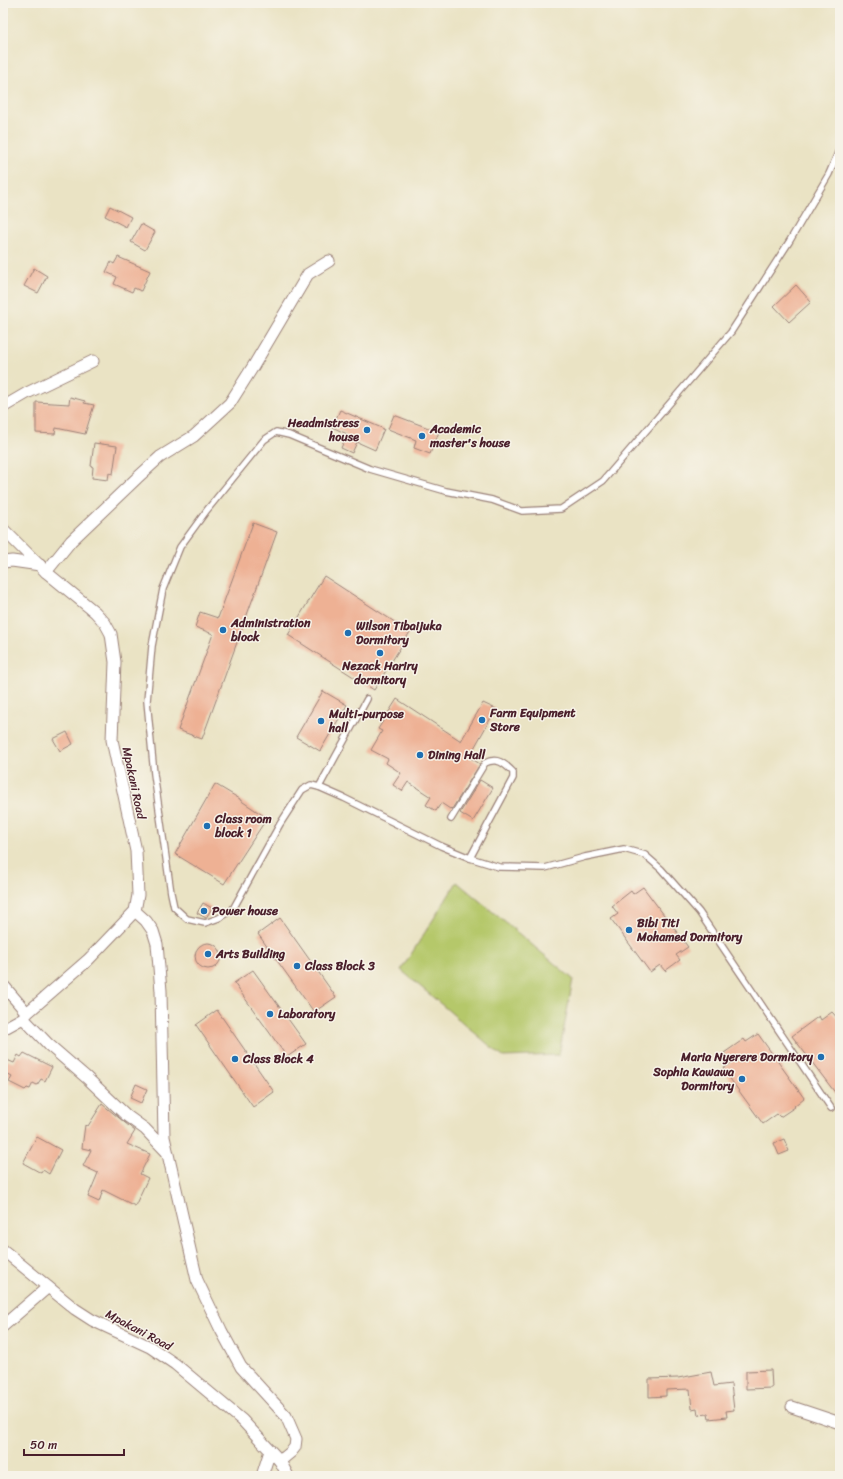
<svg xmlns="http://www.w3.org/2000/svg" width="843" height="1479" viewBox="0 0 843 1479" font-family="Sriracha,sans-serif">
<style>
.green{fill:#b5c86b;stroke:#80744b}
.building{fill:#eeb194}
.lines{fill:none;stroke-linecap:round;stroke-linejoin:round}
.service-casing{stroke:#9a8178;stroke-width:8}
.minor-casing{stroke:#9a8178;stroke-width:13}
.service{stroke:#fff;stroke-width:5.5}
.minor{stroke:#fff;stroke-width:11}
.poi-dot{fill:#1f6fb2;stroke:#f7f3e8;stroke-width:1.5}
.labels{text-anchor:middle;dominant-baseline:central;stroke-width:3;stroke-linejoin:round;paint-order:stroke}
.poi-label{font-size:12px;font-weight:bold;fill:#4a1f2b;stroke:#f7f3e8;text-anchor:start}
.street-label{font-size:12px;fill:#4a1f2b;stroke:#f7f3e8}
</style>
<rect width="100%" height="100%" fill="#f7f3e8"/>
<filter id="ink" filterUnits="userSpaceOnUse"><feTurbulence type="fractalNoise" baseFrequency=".025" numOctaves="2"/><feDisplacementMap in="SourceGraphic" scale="8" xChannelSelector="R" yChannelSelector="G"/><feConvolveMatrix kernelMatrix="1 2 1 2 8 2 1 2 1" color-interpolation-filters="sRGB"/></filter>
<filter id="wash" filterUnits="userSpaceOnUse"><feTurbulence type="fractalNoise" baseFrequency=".012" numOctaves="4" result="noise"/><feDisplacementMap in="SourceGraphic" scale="16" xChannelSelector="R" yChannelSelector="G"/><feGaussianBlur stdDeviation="0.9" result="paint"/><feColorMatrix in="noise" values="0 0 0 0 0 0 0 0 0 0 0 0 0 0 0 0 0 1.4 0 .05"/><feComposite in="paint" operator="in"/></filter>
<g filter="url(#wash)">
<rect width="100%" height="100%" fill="#eae3c4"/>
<path class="green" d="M457,882L573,979L559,1055L503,1057L401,970Z"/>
<g id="blocks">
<g class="building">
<path d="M110,206L131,217L126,227L105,216Z"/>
<path d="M141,224L155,232L145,250L131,242Z"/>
<path d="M118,257L150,271L141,291L134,288L132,292L114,284L117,277L106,272L111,262L114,264Z"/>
<path d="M34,268L47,276L38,293L24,286Z"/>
<path d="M796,285L811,302L789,322L774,306Z"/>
<path d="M70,397L85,401L84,403L94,405L85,434L56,428L55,434L36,433V402L69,404Z"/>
<path d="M340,410L384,429L375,450L357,442L352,453L341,448L347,434L332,427Z"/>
<path d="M394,415L439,432L430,454L414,448L416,440L388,429Z"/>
<path d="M94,443L117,446L113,474L109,473L108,480L92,478L93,467L91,466Z"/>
<path d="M253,523L277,532L202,739L178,730L213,634L195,627L200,612L218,618Z"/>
<path d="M324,576L410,632L374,690L288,635Z"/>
<path d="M323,691L347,705L320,751L296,737Z"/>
<path d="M397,699L461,741L483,703L496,709L469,757L480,764L452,809L451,808L450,809L441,803L436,811L426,805L431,797L408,782L402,791L393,785L401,773L386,763L388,759L371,750L382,731L378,729Z"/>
<path d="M67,732L73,744L60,751L53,739Z"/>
<path d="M480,780L493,788L473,821L460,813Z"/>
<path d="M215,784L240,799V800L267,818L224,884L175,854Z"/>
<path d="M643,887L688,947L676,955L680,960L665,971L660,965L650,972L611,919L618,914L612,906L631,891L633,894Z"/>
<path d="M203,903L212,908L206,918L197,913Z"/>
<path d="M280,918L336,997L314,1012L258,934Z"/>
<circle cx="208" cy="956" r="13"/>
<path d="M253,970L306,1044L287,1057L234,983Z"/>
<path d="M217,1010L274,1092L253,1107L196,1025Z"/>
<path d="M832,1012L840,1021V1099L792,1036L819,1016L821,1020Z"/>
<path d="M758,1034L804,1098L794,1106L795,1107L780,1117L777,1114L763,1124L723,1069L731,1063L724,1053L744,1039L746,1042Z"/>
<path d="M24,1053L52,1067L45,1081L41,1079L37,1085L33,1083L30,1089L27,1088L25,1090L9,1082L12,1077L3,1072V1068L7,1060L14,1063L18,1055L21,1057Z"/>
<path d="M136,1084L147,1089L141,1103L130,1098Z"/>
<path d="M102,1104L135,1131L127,1144L150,1154L140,1174L148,1178L135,1206L103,1190L99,1202L88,1197L98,1173L83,1166L91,1150L82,1148L85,1125L88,1126Z"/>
<path d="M37,1137L61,1150L49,1174L43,1170L41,1173L23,1163Z"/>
<path d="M784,1139L789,1151L779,1155L774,1143Z"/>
<path d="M771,1370L772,1388L746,1389V1371Z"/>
<path d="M711,1372L714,1386L731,1384L734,1410L726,1411L727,1417L709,1419L708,1414L698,1415L697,1408L692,1409L690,1389L666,1390V1396L649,1397V1379L678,1378Z"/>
</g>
</g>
</g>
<g filter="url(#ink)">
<use href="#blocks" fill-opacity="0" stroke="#9a8178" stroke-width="1"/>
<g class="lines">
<g class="service-casing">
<g id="service">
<path d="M319,787L367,699"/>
<path d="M451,819L485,763C497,757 504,763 513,772V778L470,858"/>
<path d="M831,1108L699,912L661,869L645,855L624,849L585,857L545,868L499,867L470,858L441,846L344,798L319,787L311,785L302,790L280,824L233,909L219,918L205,923L187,919L174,907L171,893L154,774L147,701L152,646L163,589L180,547L207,510L264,440L276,432L289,435L370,469L446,491L492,500L522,511L561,509L603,481L731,332L789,242L829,174L840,148"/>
</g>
</g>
<g class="minor-casing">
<g id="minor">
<path d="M3,407L27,393L93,361"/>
<path d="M3,529L46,572L95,612L105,623L111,634L115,662L112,740L136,851L138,895L135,911L88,960L27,1013L23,1018L3,1029"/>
<path d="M3,562L12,561L40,565"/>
<path d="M46,572L71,541L137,478L160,457L194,436L230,403L254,365L308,274L329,261"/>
<path d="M135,911L146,921L153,931L157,944L161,991L164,1137L197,1280L221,1330L241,1367L286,1416L296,1439L295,1447L291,1452L280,1461"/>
<path d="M3,985L27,1013"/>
<path d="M23,1018L49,1045L87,1078L127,1116L145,1129L166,1151"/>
<path d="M3,1250L75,1309L92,1320L150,1347L175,1364L242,1420L280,1461L288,1476"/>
<path d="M3,1326L48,1287"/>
<path d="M792,1407L840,1423"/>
<path d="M262,1476L270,1451"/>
</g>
</g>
<use href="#service" class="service"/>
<use href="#minor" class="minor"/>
</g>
</g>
<g class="poi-dot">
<circle cx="367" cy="430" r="4"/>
<circle cx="422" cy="436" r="4"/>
<circle cx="223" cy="630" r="4"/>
<circle cx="348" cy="633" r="4"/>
<circle cx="380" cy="653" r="4"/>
<circle cx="482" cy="720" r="4"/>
<circle cx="321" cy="721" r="4"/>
<circle cx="420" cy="755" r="4"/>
<circle cx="207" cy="826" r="4"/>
<circle cx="204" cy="911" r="4"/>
<circle cx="629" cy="930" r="4"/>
<circle cx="208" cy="954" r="4"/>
<circle cx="297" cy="966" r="4"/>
<circle cx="270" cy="1014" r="4"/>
<circle cx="821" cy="1057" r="4"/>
<circle cx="235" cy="1059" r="4"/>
<circle cx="742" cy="1079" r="4"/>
</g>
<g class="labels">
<g class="poi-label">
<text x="359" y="423" text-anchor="end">Headmistress<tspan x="359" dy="14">house</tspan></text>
<text x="430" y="429">Academic<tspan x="430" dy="14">master's house</tspan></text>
<text x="231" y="623">Administration<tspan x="231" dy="14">block</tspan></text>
<text x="356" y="626">Wilson Tibaijuka<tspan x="356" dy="14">Dormitory</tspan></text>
<text x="380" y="666" text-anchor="middle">Nezack Hariry<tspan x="380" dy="14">dormitory</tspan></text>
<text x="490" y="713">Farm Equipment<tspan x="490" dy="14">Store</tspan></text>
<text x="329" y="714">Multi-purpose<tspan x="329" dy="14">hall</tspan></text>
<text x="428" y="755">Dining Hall</text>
<text x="215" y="819">Class room<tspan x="215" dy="14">block 1</tspan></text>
<text x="212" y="911">Power house</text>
<text x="637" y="923">Bibi Titi<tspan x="637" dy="14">Mohamed Dormitory</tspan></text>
<text x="216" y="954">Arts Building</text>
<text x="305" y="966">Class Block 3</text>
<text x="278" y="1014">Laboratory</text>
<text x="813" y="1057" text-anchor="end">Maria Nyerere Dormitory</text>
<text x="243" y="1059">Class Block 4</text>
<text x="734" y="1072" text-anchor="end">Sophia Kawawa<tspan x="734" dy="14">Dormitory</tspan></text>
</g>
<g class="street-label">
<text transform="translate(134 783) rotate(78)">Mpakani Road</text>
<text transform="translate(139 1330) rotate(28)">Mpakani Road</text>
</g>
</g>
<rect width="843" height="1479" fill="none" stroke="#f7f3e8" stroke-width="16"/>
<path d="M24 1449v6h100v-6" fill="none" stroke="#4a1f2b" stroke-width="2"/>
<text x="30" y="1449" font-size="12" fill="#4a1f2b" stroke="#f7f3e8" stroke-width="3" paint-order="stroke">50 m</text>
</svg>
